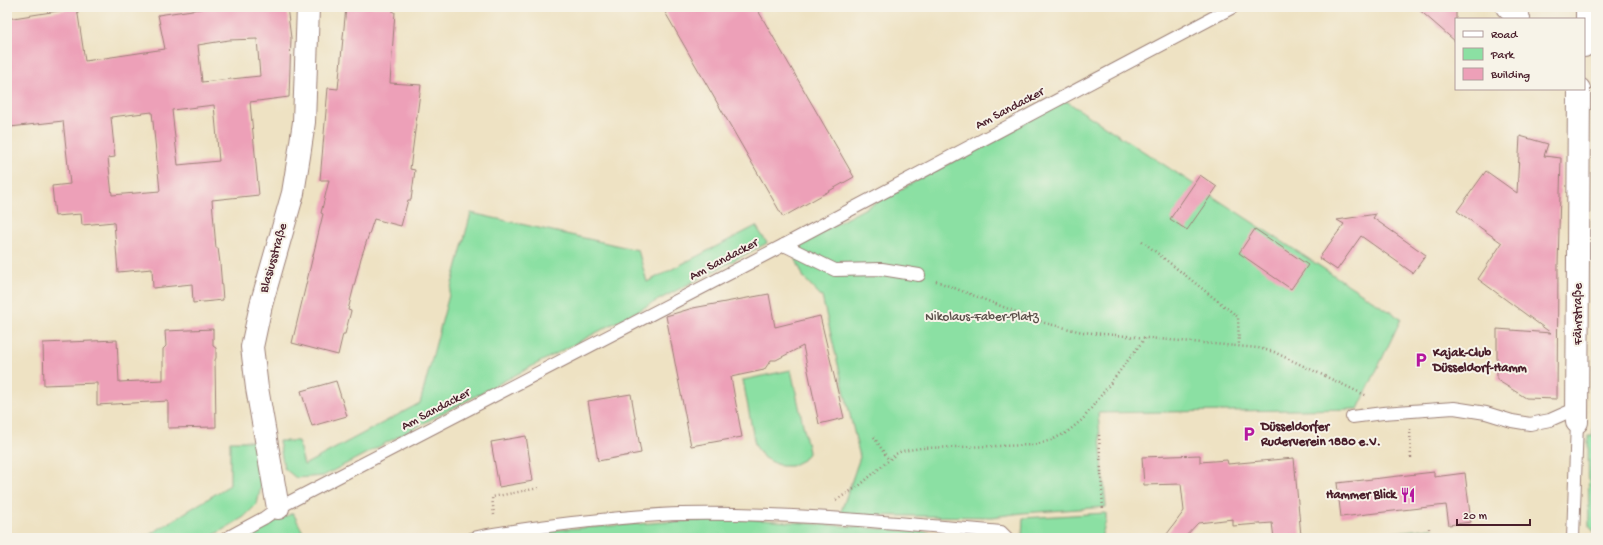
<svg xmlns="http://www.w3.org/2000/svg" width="1603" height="545" viewBox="0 0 1603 545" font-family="'Gochi Hand',sans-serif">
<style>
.green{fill:#8be0a3;stroke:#6a8067}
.building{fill:#eda0b8;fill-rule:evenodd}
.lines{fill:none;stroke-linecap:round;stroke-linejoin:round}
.lane-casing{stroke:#9c8077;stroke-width:14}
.street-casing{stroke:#9c8077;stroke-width:24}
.path{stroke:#9c8077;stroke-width:2.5;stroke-dasharray:1 3;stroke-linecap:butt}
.lane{stroke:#fff;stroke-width:12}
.street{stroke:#fff;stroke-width:22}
.labels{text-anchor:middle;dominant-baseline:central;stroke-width:4;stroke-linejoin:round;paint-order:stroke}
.street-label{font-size:13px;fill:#4a1f2b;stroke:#f7f3e8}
.park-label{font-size:13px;fill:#5a4f49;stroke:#f7f3e8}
.poi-label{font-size:13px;font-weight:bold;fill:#4a1f2b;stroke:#f7f3e8;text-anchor:start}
</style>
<rect width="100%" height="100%" fill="#f7f3e8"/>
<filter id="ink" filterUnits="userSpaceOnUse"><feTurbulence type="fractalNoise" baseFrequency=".025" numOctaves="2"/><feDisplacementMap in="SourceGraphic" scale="8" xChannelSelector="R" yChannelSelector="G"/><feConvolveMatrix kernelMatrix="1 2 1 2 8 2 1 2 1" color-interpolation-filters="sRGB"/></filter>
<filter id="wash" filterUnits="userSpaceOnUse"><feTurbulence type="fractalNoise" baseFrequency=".012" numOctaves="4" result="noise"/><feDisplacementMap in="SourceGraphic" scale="16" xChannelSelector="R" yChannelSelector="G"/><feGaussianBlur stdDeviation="0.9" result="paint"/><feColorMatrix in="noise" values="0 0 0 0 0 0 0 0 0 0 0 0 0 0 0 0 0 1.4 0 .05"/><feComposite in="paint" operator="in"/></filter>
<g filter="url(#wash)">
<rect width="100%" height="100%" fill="#eee2c3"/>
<g class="green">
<path d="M1066,101L1401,319L1358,409L1098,413L1106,507L1022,513L992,517L840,515L860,457L822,297L804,278L791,248Z"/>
<path d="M471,213L638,250L647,282L756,226L767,243L323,476L296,478L284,468L279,441H298L304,465L420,403Z"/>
<path d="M791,370L809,452L803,460L791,466H781L764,458L755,445L743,380Z"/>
<path d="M1596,416V534L1589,526L1588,436H1593V420Z"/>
<path d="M230,441H256L261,486L257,504L244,517L209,538H144L230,485Z"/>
<path d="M293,513L306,538H241Z"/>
<path d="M1106,513V521L1101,538H1022L1023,518Z"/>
<path d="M748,519L927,532L957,538H506L537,531L665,522Z"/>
<path d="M1429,528H1433L1434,538H1347Z"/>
</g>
<g id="blocks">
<g class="building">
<path d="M213,7H287L291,38L289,97L250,102L259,195L212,200L216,248H218L220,263L223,300L193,303L192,284L153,288L152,269L118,272L114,222L82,225L81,214L55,216L52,186L70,184L63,121L10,127L7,106V19L77,8L85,61L165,49L158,15ZM257,39L260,76L202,82L198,45L229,40ZM214,105L219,161L178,165L172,110ZM152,112L160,191L112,195L108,158L115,157L111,117Z"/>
<path d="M346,7H393V12H395L390,83L421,85L410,169L415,170L411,200H408L401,226L374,219L361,258L348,310L351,311L345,334H343L338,355L292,343L323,214L321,213L329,180H320L328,88L338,89Z"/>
<path d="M662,7H756L854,177L783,217Z"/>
<path d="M1416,7H1456V42Z"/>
<path d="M1520,136L1548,144L1544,156L1561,158L1558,265L1557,399L1526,398L1497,380V329L1551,333L1478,279L1502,243L1457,211L1486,171L1517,193Z"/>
<path d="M1200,175L1217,187L1187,230L1170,219Z"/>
<path d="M1376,214L1373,218L1426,255L1413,273L1361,236L1337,270L1319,258L1344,224L1337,220Z"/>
<path d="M1255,229L1308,265L1291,289L1239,253Z"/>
<path d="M769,294L775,327L820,316L844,418L819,424L803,346L776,360H771L764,370L731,377L742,437L691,446L666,316L693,308Z"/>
<path d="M213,329V346L216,348V358L215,360L216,427L168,428V401L97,405V383L44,385L43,343L117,340L119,382L163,380V349L166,346L165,331Z"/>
<path d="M336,381L347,416L312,426L301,391Z"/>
<path d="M631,394L641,453L598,461L588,401Z"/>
<path d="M526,436L533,481L499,487L491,442Z"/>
<path d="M1200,455V462L1227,460L1228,464L1294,458L1301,536L1274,538L1272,523L1233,526V519L1198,523L1184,538H1164L1184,511L1181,484L1144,485L1142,457Z"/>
<path d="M1434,472V477L1465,473L1471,522L1449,525L1446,505L1341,517L1337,483Z"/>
</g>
</g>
</g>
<g filter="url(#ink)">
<use href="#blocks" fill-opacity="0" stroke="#9c8077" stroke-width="1"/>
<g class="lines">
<g class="lane-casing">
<g id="lane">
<path d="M784,245L835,270L882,269L919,275"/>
<path d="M1352,417L1383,413L1454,408L1486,413L1512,421L1530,424L1550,420L1577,408"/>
<path d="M227,538L264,518L278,508L784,245L1233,7"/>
<path d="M473,538C506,531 539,527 572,523C608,519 645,515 681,514C788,512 895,523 1001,532L1007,538"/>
<path d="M1573,538L1577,422"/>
</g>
</g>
<g class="street-casing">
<g id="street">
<path d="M1507,7L1519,19"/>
<path d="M1584,46L1587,26V7"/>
<path d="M1577,422L1579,89"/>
<path d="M278,508L257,388L252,347L261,305L293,193L299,156L304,122L308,7"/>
</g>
</g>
<g class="path">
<path d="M1142,241L1238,317L1239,346"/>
<path d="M936,281L1045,323L1082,332L1258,348L1274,352L1367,396"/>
<path d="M1410,429L1411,460"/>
<path d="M1099,435L1103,510"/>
<path d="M874,437L888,459"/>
<path d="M1596,492V498"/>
<path d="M836,500L859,486L896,454L902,451L921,448L1035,445L1051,440L1066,433L1083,419L1145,338"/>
<path d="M494,515L492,497L539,488"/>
<path d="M1429,528L1430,538"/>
</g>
<use href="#lane" class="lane"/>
<use href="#street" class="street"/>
</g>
</g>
<defs>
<g id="parking-bare" transform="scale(1.2)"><path d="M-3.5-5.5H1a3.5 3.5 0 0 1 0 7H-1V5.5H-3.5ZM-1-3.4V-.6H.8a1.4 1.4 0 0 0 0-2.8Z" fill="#b5179e" stroke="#f7f3e8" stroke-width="2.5" paint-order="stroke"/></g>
<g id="restaurant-bare" transform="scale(1.2)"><path d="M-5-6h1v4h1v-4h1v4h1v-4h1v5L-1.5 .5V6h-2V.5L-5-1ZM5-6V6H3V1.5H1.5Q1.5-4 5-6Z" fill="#b5179e" stroke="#f7f3e8" stroke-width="2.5" paint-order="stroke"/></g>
</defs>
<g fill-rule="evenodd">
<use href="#parking-bare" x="1421" y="360"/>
<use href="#parking-bare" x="1249" y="434"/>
<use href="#restaurant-bare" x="1408" y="495"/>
</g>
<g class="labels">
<g class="street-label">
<text transform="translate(1010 109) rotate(-28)">Am Sandacker</text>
<text transform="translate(274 258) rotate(-74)">Blasiusstraße</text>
<text transform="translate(724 260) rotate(-28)">Am Sandacker</text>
<text transform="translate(1578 314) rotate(-90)">Fährstraße</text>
<text transform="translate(436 410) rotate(-28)">Am Sandacker</text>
</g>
<g class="park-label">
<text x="982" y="317">Nikolaus-Faber-Platz</text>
</g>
<g class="poi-label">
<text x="1433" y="353">Kajak-Club<tspan x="1433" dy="15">Düsseldorf-Hamm</tspan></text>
<text x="1261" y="427">Düsseldorfer<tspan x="1261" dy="15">Ruderverein 1880 e.V.</tspan></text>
<text x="1396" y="495" text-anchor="end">Hammer Blick</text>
</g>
</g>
<rect width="1603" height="545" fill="none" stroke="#f7f3e8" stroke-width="24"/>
<rect x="1455" y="18" width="130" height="72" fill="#f7f3e8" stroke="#b29e9c"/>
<rect x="1463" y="31" width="20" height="6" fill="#ffffff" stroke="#b29e9c"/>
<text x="1491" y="38" font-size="12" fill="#4a1f2b">Road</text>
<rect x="1463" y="48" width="20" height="12" fill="#8be0a3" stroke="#b29e9c"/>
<text x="1491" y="58" font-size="12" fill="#4a1f2b">Park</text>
<rect x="1463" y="68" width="20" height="12" fill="#eda0b8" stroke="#b29e9c"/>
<text x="1491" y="78" font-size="12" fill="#4a1f2b">Building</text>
<path d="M1457 519v6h73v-6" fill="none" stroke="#4a1f2b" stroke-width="2"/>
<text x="1463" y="519" font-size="12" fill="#4a1f2b" stroke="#f7f3e8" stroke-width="3" paint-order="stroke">20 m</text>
</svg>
